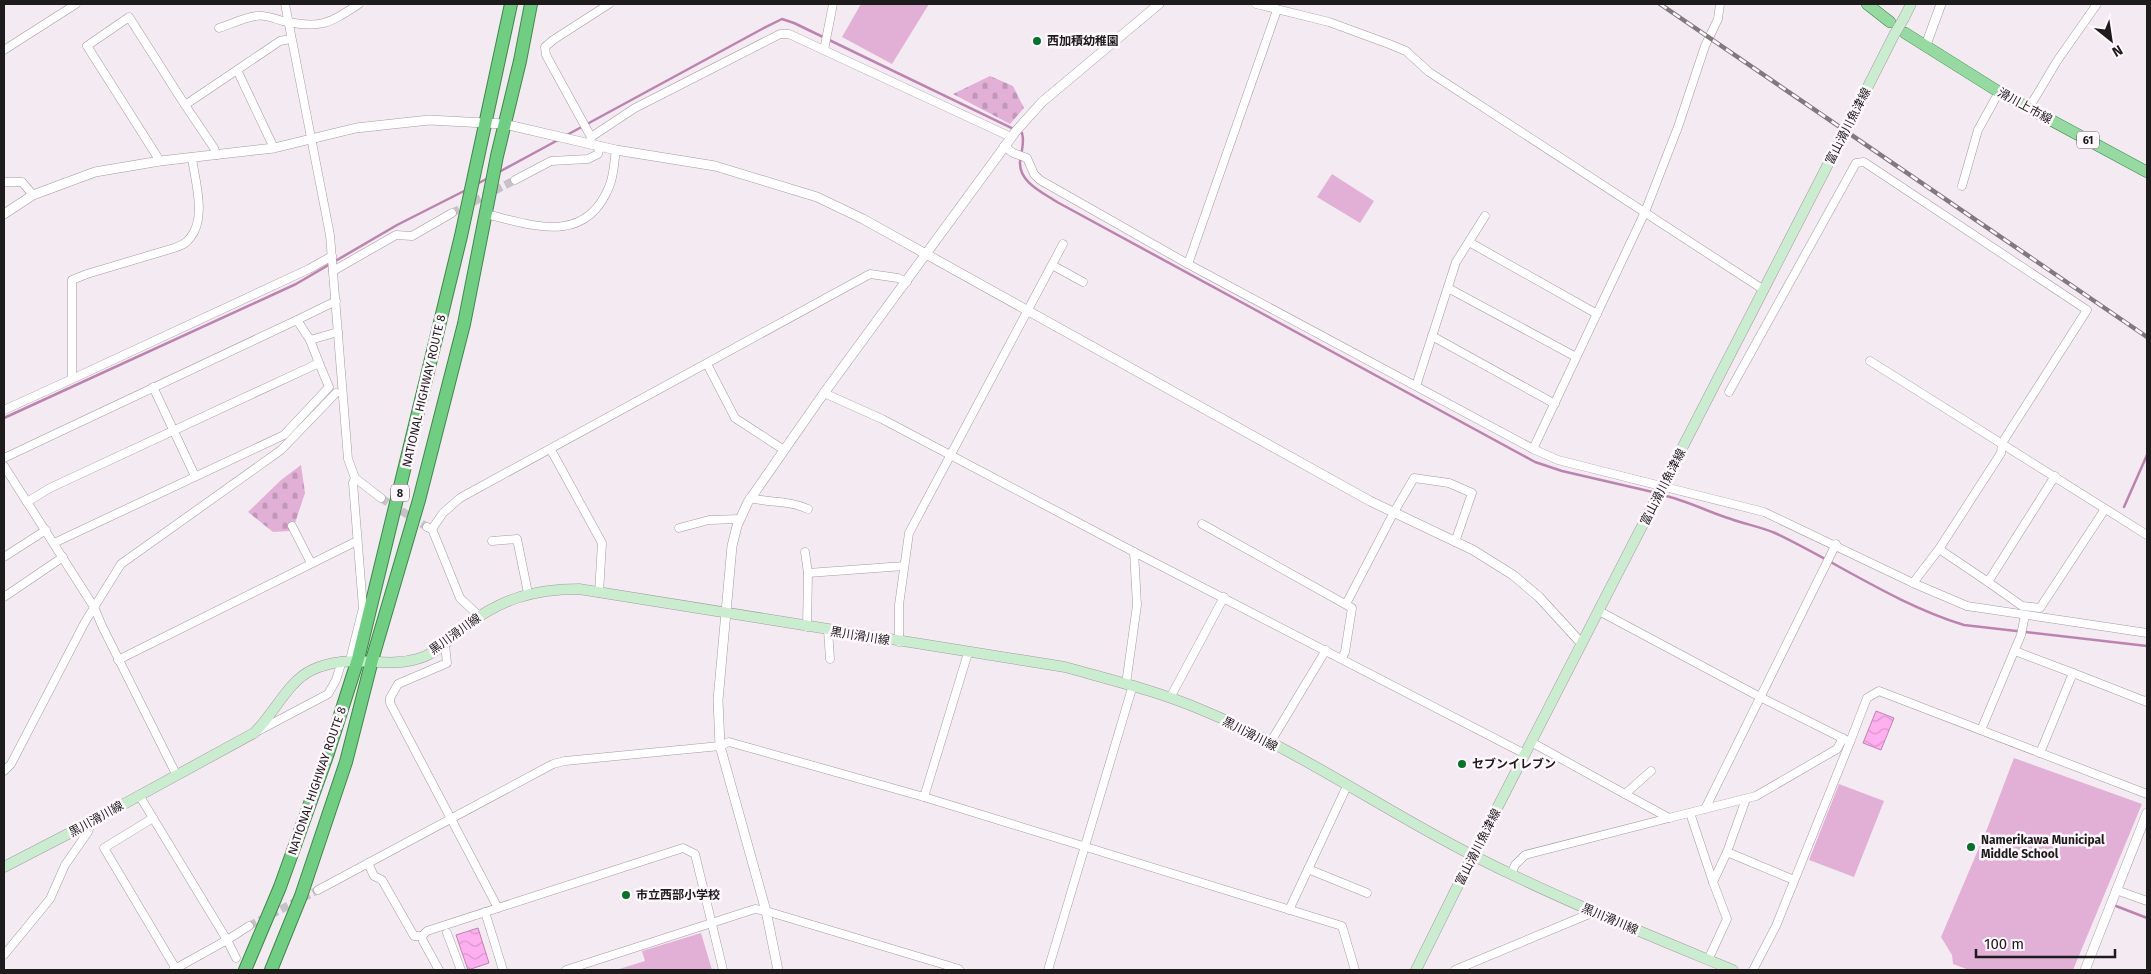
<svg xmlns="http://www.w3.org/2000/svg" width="2151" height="974" viewBox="0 0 2151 974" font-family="'Fira Sans','Noto Sans JP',sans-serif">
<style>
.cemetery{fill:url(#cemetery-stones)}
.park{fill:#e2b0d7}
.water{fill:url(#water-waves);stroke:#bc83b0}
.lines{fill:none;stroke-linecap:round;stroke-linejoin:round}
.stream{stroke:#bc83b0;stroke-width:2.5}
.minor-tunnel{stroke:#c9c1c7;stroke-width:8;stroke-dasharray:8 4;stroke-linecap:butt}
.minor-casing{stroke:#a49ba2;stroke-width:9}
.tertiary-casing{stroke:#a49ba2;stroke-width:10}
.secondary-casing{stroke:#a49ba2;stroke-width:11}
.primary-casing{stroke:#3d884a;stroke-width:12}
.trunk-casing{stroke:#3d884a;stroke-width:14}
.minor{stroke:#fff;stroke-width:8}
.tertiary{stroke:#fff;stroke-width:9}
.secondary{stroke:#caedd0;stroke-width:10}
.primary{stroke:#94daa1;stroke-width:11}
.trunk{stroke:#70ce82;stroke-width:12}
.rail-casing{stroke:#807a7e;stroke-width:4.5}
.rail{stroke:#fef8fd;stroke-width:2.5;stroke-dasharray:8;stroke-linecap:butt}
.secondary-bridge-casing{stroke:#a49ba2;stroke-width:11;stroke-linecap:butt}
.secondary-bridge{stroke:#caedd0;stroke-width:10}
.poi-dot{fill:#007428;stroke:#fef8fd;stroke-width:2}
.labels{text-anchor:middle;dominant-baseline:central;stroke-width:5;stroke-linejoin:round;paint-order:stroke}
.shield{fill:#fef8fd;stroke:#615d60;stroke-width:1}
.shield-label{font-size:11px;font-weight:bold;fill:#1e1b1d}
.poi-label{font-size:12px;font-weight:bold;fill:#1e1b1d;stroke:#fef8fd;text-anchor:start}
.street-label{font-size:12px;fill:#1e1b1d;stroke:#fef8fd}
</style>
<defs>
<pattern id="cemetery-stones" width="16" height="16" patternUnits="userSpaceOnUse" patternTransform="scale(1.25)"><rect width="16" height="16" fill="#e2b0d7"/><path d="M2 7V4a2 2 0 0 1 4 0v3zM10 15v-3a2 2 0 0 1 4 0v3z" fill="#c197b8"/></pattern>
<pattern id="water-waves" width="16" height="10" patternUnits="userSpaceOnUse" patternTransform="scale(1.25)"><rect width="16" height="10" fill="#ffafef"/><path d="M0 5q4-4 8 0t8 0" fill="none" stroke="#da96cc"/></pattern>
</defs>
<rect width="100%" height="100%" fill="#f4eaf1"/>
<g class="cemetery">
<path d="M990,76L1013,86L1024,108L1010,124L953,94Z"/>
<path d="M301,465L305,493L295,523L289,531L273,532L248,512L281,480Z"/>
</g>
<g class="park">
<path d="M861,4H929L892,64L842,37Z"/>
<path d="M1332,174L1374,201L1360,223L1317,197Z"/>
<path d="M2014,758L2142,804L2073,970H1969L1953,964L1952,955L1941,937L1987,829Z"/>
<path d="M1839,784L1884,801L1854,877L1809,860Z"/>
<path d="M701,933L712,970H616L645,961L642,951Z"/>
</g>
<g class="water">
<path d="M1876,711L1894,718L1881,750L1863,743Z"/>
<path d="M478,928L489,963L468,970L456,935Z"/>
</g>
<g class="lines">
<g class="stream">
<path d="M565,136L762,29L782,19L794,23L1022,133C1025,144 1021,151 1020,162C1019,182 1042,192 1057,202L1535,462L1562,471L1657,493"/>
<path d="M499,172L558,140"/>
<path d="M477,184L488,178"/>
<path d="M4,418L296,284L397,225L466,190"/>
<path d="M1662,495C1686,500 1708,512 1731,519C1745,524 1761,527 1775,533C1838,563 1896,604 1964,625L2147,646"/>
<path d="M2124,507L2147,455"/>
<path d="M2116,906L2147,918"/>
</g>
<g class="minor-tunnel">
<path d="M452,213L515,180"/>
<path d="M381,498L427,527"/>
<path d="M249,926L318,890"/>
</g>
<g class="minor-casing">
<g id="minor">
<path d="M285,4L330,235L348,459L355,478L381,498"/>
<path d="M1256,4L1329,22L1389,44L1406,51L1429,72L1764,290"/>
<path d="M219,28C231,24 244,18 256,16C264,14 275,19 283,21C321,29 328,24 359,4"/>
<path d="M4,50L76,4"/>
<path d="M824,50L833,4"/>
<path d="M2029,108L2057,61L2097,4"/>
<path d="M591,137L546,55L545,47L553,40L609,4"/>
<path d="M590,143L591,137L635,108L780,34H789L1011,137"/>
<path d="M1004,146L1013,153L1027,158L1034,174L1040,180L1188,264L1533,449L1558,460L1764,512L1913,583L1967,606L2147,633"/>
<path d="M274,148L237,70L280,41L290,39"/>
<path d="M216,155L214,148L185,105L237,70"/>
<path d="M160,161L87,46L129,17L185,105"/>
<path d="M515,180L551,161L588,159L598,154L600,146"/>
<path d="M4,182H22L33,195"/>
<path d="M1962,186L1978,130L1999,92"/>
<path d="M486,214C532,225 585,246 609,187C614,176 614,162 616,150"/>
<path d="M1469,242L1597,314"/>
<path d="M1188,264L1277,10"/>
<path d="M1052,265L1083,282"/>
<path d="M333,271L396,235L412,236L452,213"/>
<path d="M1448,288L1576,357"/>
<path d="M297,320L336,301"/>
<path d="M1432,336L1555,404"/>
<path d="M1870,361L2147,535"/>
<path d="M707,364L735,418L784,450"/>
<path d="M72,379L309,269L332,256"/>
<path d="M1416,386L1456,262L1485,216"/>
<path d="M153,387L195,476"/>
<path d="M1729,392L1856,163L1864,162L2087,310L2002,443L2001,453L1939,549L1913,583"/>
<path d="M824,393L882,419L1134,552L1525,754"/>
<path d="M4,410L72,379V280L87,274L174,248C180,246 186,244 190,238C207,218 195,181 192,158"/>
<path d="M1533,449L1645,212L1678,127L1705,46L1718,19L1720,4"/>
<path d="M551,450L602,543L599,593"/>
<path d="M4,458L297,320L310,340"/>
<path d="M4,466L94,607L102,626L176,774"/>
<path d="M2055,476L1988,582L2022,606L2040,608L2105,509"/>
<path d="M750,498C771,503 788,500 808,509"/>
<path d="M27,502L50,488L319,363L310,340L338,332"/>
<path d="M1202,524L1352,608L1345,652L1342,658"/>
<path d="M292,526L311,563"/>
<path d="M427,527L432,529L460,598L479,616"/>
<path d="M679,528L709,520L740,519"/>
<path d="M432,529L443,513L460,498L870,274L898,278L907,282"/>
<path d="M492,541L517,539L528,593"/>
<path d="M54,543L284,435L329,387L319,363"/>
<path d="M1939,549L1988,582"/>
<path d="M805,552L808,573"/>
<path d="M4,557L46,530"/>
<path d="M4,597L63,557"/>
<path d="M1346,604L1394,512L1414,478L1449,483L1472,493L1455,542"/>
<path d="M1599,611L1760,697L1850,742L1867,698L1879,691L2147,794"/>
<path d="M807,627L808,573L904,566"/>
<path d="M828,630L830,659"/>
<path d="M899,642V605L909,533L1063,244"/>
<path d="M445,645L447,663L398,684L390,698V703L498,908"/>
<path d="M2015,651L2073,673L2040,753"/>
<path d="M968,653L924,797L1342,926L1355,970"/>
<path d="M118,660L357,541"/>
<path d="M350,660L363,608L353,483L355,478"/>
<path d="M2073,673L2147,702V700"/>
<path d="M1126,684L1137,605L1134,552"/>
<path d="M1170,698L1224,597"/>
<path d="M1981,730L2021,635L2025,615"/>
<path d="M258,731L328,694L336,680L342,661"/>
<path d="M1531,742L1625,794"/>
<path d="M1270,743L1326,650"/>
<path d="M4,771L11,764L85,622L121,564L281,450L336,393"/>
<path d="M1651,771L1625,794L1669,818L1756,796L1837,749L1843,738"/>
<path d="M139,795L227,940L249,926"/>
<path d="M1705,809L1836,544"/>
<path d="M1690,813L1713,882"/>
<path d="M153,818L104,848L176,969"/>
<path d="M1727,852L1746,799"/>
<path d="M368,863L374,876L382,880L414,936H422"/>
<path d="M1308,869L1367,893"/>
<path d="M1511,874L1515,865L1525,855L1669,818"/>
<path d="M318,890L553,764L565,761L720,746L729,742L924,797"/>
<path d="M2116,890L2147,901"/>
<path d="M1289,910L1347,786"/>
<path d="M485,912L503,970"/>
<path d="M447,933L461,970"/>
<path d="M4,955L50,899L65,865L88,832L91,822"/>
<path d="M1708,960L1727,919L1713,882L1727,852L1794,880"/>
<path d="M173,970L227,940L236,958"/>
<path d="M439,970L423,941L422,936L427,931L683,848L695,854L723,970"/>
<path d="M566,970L755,909L766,911L959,969"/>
<path d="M1048,970L1133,685"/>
<path d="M1455,970L1594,912"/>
<path d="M1753,970L1776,926L1850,742"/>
</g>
</g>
<g class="tertiary-casing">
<g id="tertiary">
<path d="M1926,45L1941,4"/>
<path d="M4,214L33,195L95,172L160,161L274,148L356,128L429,120L504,124L616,150L715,166L817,197L863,219L1370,501L1473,550L1513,575L1539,597L1582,644"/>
<path d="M778,970L766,911L720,746L718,700L732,546L737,526L748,502L824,393L1016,131L1042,102L1159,4"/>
<path d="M2085,970L2147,813"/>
</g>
</g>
<g class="secondary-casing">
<g id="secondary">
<path d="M1904,18L1911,4"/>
<path d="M1852,118L1894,35"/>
<path d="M4,867L91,822L254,733C274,714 288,681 312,670C349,652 383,669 417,659C436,654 448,640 464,628C499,599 534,589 579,589L1065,667C1111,680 1158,691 1202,710C1297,749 1383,810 1474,856C1559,899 1646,934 1733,970"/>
<path d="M1416,970L1473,855L1841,139"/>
</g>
</g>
<g class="primary-casing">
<g id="primary">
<path d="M1867,4L1890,22"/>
<path d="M1905,33L1999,92L2147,172"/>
</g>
</g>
<g class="trunk-casing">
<g id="trunk">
<path d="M245,970L280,887L327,756L358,659L461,236L511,4"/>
<path d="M271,970L301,896L346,762L372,660L419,500L464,324L497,156L520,61L531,4"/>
</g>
</g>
<use href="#minor" class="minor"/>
<use href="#tertiary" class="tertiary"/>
<use href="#secondary" class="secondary"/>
<use href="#primary" class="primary"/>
<use href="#trunk" class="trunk"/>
<g class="rail-casing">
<path id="rail" d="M1660,4L2147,337"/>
</g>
<use href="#rail" class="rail"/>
<g class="secondary-bridge-casing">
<g id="secondary-bridge">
<path d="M1894,35L1904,18"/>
<path d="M1841,139L1852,118"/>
</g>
</g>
<use href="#secondary-bridge" class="secondary-bridge"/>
</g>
<g class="poi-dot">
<circle cx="1037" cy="41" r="5"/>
<circle cx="1462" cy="764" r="5"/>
<circle cx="1971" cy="847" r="5"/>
<circle cx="626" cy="895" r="5"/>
</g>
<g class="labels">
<g class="shield">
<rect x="2077" y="131.5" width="22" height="17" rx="4"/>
<rect x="391" y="484.5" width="18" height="17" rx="4"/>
</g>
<g class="shield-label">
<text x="2088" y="140">61</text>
<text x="400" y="493">8</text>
</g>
<g class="poi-label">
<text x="1047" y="41">西加積幼稚園</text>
<text x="1472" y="764">セブンイレブン</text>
<text x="1981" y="840">Namerikawa Municipal<tspan x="1981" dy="14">Middle School</tspan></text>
<text x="636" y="895">市立西部小学校</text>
</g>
<g class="street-label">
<text transform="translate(2025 106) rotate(29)">滑川上市線</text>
<text transform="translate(1848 126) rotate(-63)">富山滑川魚津線</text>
<text transform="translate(424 391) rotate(-77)">NATIONAL HIGHWAY ROUTE 8</text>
<text transform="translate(1663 487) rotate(-63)">富山滑川魚津線</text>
<text transform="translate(455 634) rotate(-36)">黒川滑川線</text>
<text transform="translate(860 636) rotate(9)">黒川滑川線</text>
<text transform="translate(1250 734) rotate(27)">黒川滑川線</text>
<text transform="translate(317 781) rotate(-71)">NATIONAL HIGHWAY ROUTE 8</text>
<text transform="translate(96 819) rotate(-29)">黒川滑川線</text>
<text transform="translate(1478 847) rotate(-63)">富山滑川魚津線</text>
<text transform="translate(1610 919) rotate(23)">黒川滑川線</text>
</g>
</g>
<rect width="2151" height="974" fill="none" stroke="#1e1b1d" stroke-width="10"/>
<g transform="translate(2111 40) rotate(150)" stroke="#fef8fd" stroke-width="4" paint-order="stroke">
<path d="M0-4L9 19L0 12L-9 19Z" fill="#1e1b1d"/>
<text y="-8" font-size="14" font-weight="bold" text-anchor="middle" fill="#1e1b1d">N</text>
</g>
<path d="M1976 949v8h139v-8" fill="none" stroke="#1e1b1d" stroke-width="2.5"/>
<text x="1984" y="949" font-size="15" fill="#1e1b1d" stroke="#fef8fd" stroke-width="4" paint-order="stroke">100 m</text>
</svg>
